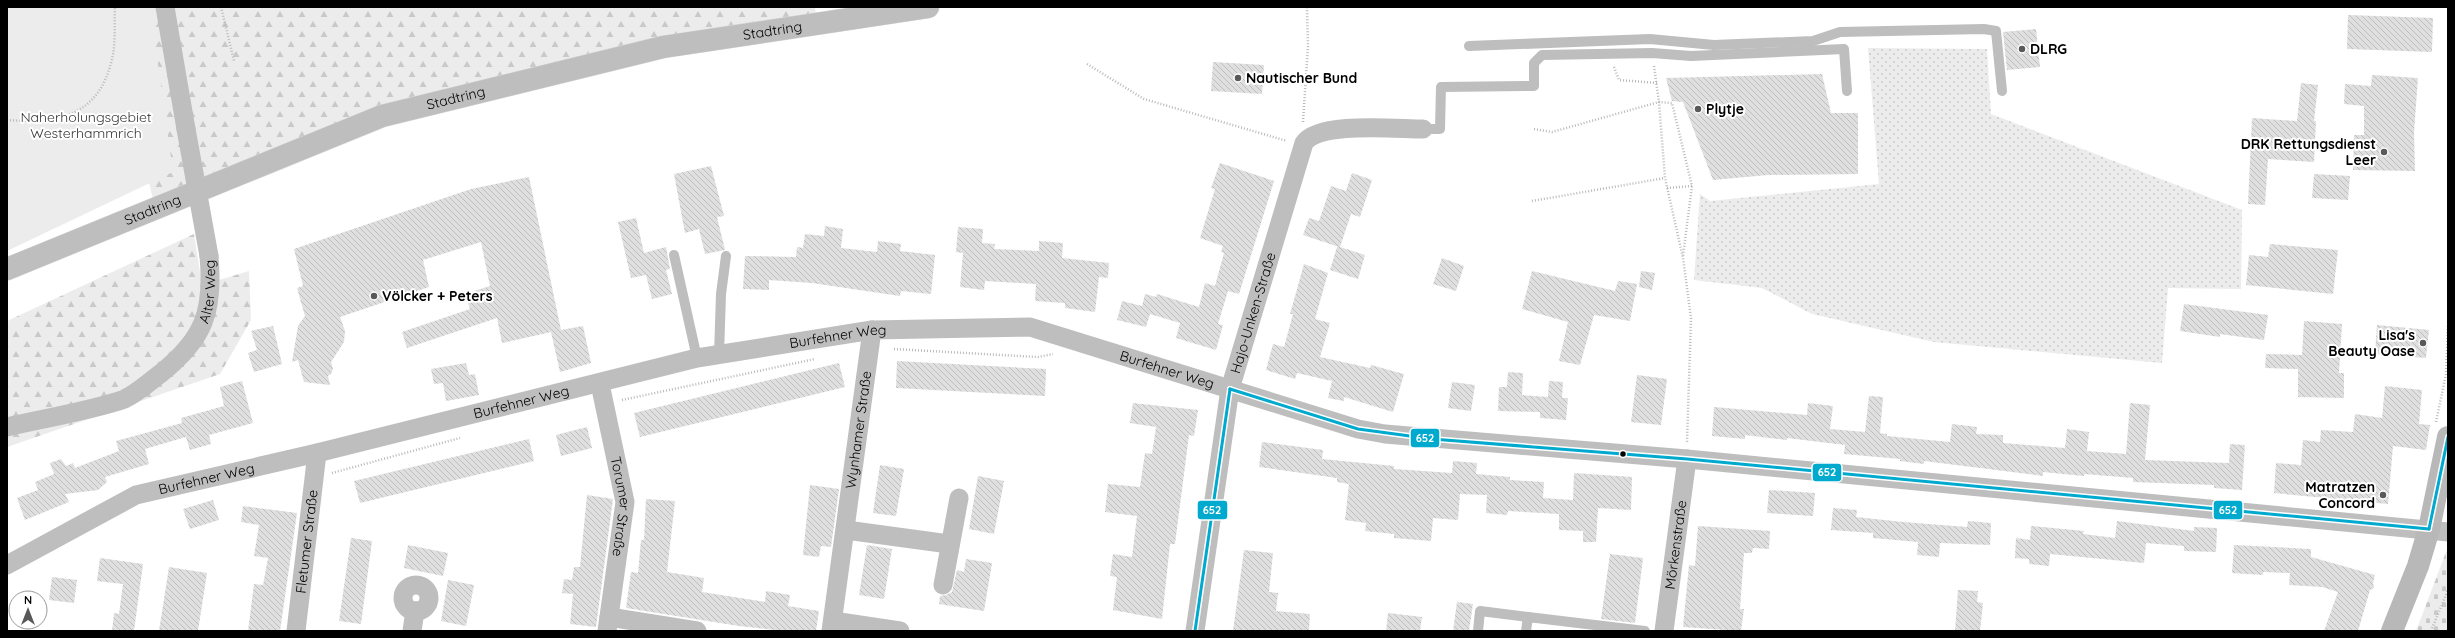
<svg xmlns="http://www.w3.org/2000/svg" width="2455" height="638" viewBox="0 0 2455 638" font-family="Quicksand,sans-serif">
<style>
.grass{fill:url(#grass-dots)}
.forest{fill:url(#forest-firs)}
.cemetery{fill:url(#cemetery-stones)}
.park{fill:#ececec}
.building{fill:url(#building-back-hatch)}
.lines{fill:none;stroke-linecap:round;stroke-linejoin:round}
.highway-casing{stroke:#dbdbdb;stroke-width:23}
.path{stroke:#b9b9b9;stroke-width:2.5;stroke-dasharray:1 2;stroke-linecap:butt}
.lane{stroke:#bebebe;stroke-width:10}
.street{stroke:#bebebe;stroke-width:19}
.secondary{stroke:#b8b8b8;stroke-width:22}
.highway{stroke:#bebebe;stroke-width:22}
.street-bridge{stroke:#bebebe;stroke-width:19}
.bus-1-casing{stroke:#fff;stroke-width:6}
.bus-1{stroke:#00a9ce;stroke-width:3}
.poi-dot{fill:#595959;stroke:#fff;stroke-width:1.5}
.bus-dot{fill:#000;stroke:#fff;stroke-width:1.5}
.labels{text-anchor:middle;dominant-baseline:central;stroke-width:4;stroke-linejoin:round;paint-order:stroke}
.street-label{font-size:14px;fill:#000;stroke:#fff}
.poi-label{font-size:14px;font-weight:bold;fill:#000;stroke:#fff;text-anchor:start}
.park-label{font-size:14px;fill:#333;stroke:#fff}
.line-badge{stroke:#fff;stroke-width:1.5}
.badge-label{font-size:11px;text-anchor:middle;font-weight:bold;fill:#fff}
</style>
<defs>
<pattern id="grass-dots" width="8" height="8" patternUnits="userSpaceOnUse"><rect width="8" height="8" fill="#ececec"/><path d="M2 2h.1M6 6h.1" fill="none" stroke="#c9c9c9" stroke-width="1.8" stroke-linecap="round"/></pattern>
<pattern id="forest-firs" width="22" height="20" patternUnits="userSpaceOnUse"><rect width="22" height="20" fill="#ececec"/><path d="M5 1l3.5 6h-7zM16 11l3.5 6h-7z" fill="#c9c9c9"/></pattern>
<pattern id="cemetery-stones" width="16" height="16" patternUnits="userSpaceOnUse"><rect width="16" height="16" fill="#ececec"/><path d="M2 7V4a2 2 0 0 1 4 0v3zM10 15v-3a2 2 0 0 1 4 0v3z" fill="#c9c9c9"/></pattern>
<pattern id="building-back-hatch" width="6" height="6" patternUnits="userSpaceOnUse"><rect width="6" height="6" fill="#dfdfdf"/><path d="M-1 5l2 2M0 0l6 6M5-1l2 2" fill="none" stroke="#bebebe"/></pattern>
</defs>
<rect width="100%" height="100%" fill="#fff"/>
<path class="grass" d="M1868,48L1987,49L1991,114L2242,210L2241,289L2168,288L2162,363L1934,342L1812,314L1762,288L1694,280L1700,194L1710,201L1879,184Z"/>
<g class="forest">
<path d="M125,7H815L816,17L376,111L154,203L121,70Z"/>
<path d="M194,234L202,285L249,271L251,320L220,374L7,447V321Z"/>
</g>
<path class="cemetery" d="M2448,547V631H2416Z"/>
<path class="park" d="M7,7H150L173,172L7,251Z"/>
<g class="building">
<path d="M2348,15L2433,18L2432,52L2347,49Z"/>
<path d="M2036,29L2040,67L2007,70L2003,32Z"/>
<path d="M1213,62L1264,65L1262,94L1211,91Z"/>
<path d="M1822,74L1831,113H1858V174L1768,175L1713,180L1683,102L1672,101L1666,78Z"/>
<path d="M2372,75L2418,78L2414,132L2415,171L2353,170L2354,135H2364V106L2344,104L2345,84L2371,86Z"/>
<path d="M2301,83L2318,85L2314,121H2316L2314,162L2268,159L2265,205L2248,204L2252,118L2297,121Z"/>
<path d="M1220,163L1274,181L1239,294L1228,291L1218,324L1223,325L1216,350L1176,338L1180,323L1150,314L1146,327L1117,320L1122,301L1142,306L1145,294L1156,297L1157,294L1199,307L1205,283L1215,286L1224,253L1221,252L1223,246L1200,238L1215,189L1211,188Z"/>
<path d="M711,166L724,216L717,217L725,250L705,254L699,229L685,233L674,174Z"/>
<path d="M1352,173L1372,180L1360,217L1351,214L1340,247L1365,255L1358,279L1330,270L1337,247H1339L1303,235L1309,218L1319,221L1331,186L1346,191Z"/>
<path d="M2314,174L2350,176L2348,200L2312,198Z"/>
<path d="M529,177L561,330L583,326L591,363L560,372L551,332L502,343L497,318L407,348L402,332L470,309L465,294L490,286L481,242L423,260L429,287L340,317L345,331L344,342L331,362L333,369L331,374L328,376L330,385L304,382L298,360L292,362L298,326L305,316L297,288L303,286L294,249L471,189Z"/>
<path d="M636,218L644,253L666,247L670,269L666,270L672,294L652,299L646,275L631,278L618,222Z"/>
<path d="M825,226L843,229L841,248L877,252L878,241L901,244L900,251L935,255L931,294L901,291L900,296L812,283L769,280V290L743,289L745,256L796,257L797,247L803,248L805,234L824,236Z"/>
<path d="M958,227L983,229L982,243L995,244L994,249L1039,251V241L1063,243L1062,258L1109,263L1108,278L1099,277L1095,312L1065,308V303L1035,301L1036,284L985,281L984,290L960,287L963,253L956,252Z"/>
<path d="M2270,244L2338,250L2333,294L2246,285L2249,255L2268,257Z"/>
<path d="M1442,258L1464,266L1456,291L1433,284Z"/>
<path d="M1304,264L1328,273L1315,319L1330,323L1320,357L1370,368L1371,365L1404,374L1393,412L1344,397V401L1328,398L1332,381L1297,373L1295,379L1266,370L1273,344L1284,347L1293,314H1290Z"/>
<path d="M1532,271L1615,291L1618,281L1637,284L1630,321L1594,315L1580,365L1559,361L1568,322L1522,309Z"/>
<path d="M1641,271L1655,273L1652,290L1639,287Z"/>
<path d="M2184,304L2268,315L2264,340L2220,334V337L2180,331Z"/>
<path d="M2304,321L2342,324L2339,373H2344V398L2298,397V369L2265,368L2266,354L2302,355Z"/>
<path d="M2377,325L2429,330L2426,358L2375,354Z"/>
<path d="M273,326L282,364L254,372L248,353L257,350L251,331Z"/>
<path d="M897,361L1046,369L1045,396L896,388Z"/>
<path d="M466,363L469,375L475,374L479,395L446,401L443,383L434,384L431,369Z"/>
<path d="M839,363L845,387L640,437L634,413Z"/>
<path d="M1508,372L1523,373L1522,395L1548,397L1549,381L1563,382L1562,398H1568L1566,420L1540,418V412L1498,411L1499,387H1507Z"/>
<path d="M1637,375L1667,379L1661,425L1631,422Z"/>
<path d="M242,381L253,423L209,435L211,444L190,450L186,437L145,449L149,464L105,477L107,482L98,490L65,494L69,502L25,520L17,498L38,490L35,482L54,474L50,463L61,459L66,466L73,463L75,468L119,451L116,441L182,423L181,418L224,406L220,387Z"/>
<path d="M1452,382L1475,385L1471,411L1448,408Z"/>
<path d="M2385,386L2422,390L2419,424L2430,425L2426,450L2393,446L2388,504L2274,493L2276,463L2301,465L2303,440L2320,442L2321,430L2353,432L2355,414L2382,418Z"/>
<path d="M1869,396L1883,397L1880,433L1887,434V436L1950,442L1952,424L1977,427L1976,434L2003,435V443L2065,448L2067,429L2089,432L2087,451L2126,454L2130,403L2150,405L2145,460L2229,463L2230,444L2245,445L2242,490L2214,488V485L2133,482V478L2084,474V476L2043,472V476L1924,461V464L1900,461V459L1844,454L1845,445L1787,438V440L1745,435V439L1712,436L1714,407L1807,415L1808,403L1833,406L1830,429L1865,432Z"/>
<path d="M1133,403L1198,410L1194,436L1189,435L1175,544H1170L1162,619L1113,610L1117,577L1110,576L1113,554L1132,557L1137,516L1105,512L1108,484L1140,487L1145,453L1152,454L1156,427L1130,423Z"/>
<path d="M587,427L592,448L561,456L556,435Z"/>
<path d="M529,439L534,461L360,503L354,481Z"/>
<path d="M1262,442L1323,450L1322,459L1394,466V469L1452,473L1453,461L1477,463L1476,474L1510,477V480L1544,482L1543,498L1573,500L1574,473L1632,477L1631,510L1598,508L1596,542H1583V531L1559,530V514L1508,511L1507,515L1486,513L1487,495L1460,494L1458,520L1433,518L1431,541L1394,538V534L1365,531L1366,523L1345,520L1349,484L1337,482V478L1259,467Z"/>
<path d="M880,465L904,469L896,516L873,513Z"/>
<path d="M978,476L1004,481L994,534L969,529Z"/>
<path d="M810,485L839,489L831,547L821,546L819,557L803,555Z"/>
<path d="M1769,490L1815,493L1813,516L1767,513Z"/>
<path d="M587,495L613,499L596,627L570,624L573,594L562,593L564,579L572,580L574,567H580Z"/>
<path d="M646,499L675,501L667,572L704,578L702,592L765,602L766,591L790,595L788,606L819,611L816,631H784L739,626L626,608L631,572L638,573L641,540H644Z"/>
<path d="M213,500L219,520L190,529L183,509Z"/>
<path d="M243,506L297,513L280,631H248L254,584L263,585L268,558L254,556L259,525L241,522Z"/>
<path d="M1833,508L1857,510L1856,517L1903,522L1967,527L1968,521L1991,523L1990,545L1940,543L1939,557L1917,555L1918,542L1873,538V533L1831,530Z"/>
<path d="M2117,521L2194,531V527L2217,528L2216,552L2184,551V546L2146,543L2144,563L2050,554L2049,566L2029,564V559L2015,558L2016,538L2030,540L2031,526L2084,531L2083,534L2115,538Z"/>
<path d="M1698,526L1770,531L1769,549L1753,548L1752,553H1744L1740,609H1744L1741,631L1683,627L1689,565L1695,566Z"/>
<path d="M351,538L372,541L361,624L339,621Z"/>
<path d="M408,545L448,553L443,576L404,568Z"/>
<path d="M867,545L892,549L884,599L859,595Z"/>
<path d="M2234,545L2311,549V557L2375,575L2373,583L2374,588L2370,590L2358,631H2324L2338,592L2322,587L2289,585L2290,573L2263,572V575L2232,573Z"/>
<path d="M1244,550L1273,553L1269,592L1278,593L1276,611L1310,614L1309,630L1233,631Z"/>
<path d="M1610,554L1643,558L1635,623L1601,619Z"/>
<path d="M100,558L143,564L134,631H112L114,613L119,614L123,584L97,581Z"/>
<path d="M966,559L992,563L984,611L939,604L940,596L946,595L952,592L957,570L964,572Z"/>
<path d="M169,567L207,573L198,631H159Z"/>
<path d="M52,577L77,580L74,603L49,600Z"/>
<path d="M448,580L474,585L466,626L441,621Z"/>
<path d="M1958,590L1978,591L1977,602L1983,603L1980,631H1955Z"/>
<path d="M1457,602L1473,604L1469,631H1453Z"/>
<path d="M1388,613L1422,617L1420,631H1386Z"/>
</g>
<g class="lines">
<g class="highway-casing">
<g id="highway">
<path id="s8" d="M7,269L382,116L663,47L928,7"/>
</g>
</g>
<g class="path">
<path d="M221,7L234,61"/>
<path d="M1087,64L1144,99L1287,141"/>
<path d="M1654,66L1659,102L1672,103L1692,186L1683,256"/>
<path d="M1614,67L1619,80L1657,83"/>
<path d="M7,120C59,124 99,116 112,59C116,43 114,24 115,7"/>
<path d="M1303,122L1308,46L1307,7"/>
<path d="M1534,129L1552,132L1659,102L1665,178L1683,258L1691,318L1687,442"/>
<path d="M1667,188L1692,186"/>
<path d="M1532,201L1665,178"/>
<path d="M894,349L1038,357L1053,354"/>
<path d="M622,400L815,359"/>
<path d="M2436,422L2446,374L2448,324"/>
<path d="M332,473L460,438"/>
<path d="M2431,631L2448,590"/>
<path d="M2447,631L2448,629"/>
</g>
<g class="lane">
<path d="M1469,46L1650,39L1714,45L1813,41L1840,32L1984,29L1996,31L2002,91"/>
<path d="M1423,129H1440L1441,87L1534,86V63L1542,55L1652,53L1691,56L1844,49L1847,91"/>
<path d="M674,255L697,358"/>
<path d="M719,355L721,294L726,256"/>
<path d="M1478,631L1480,611L1528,617"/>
<path d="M1526,631L1528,617L1645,631"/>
</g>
<g class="street">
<path d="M165,7L186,129"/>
<path id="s1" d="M600,384L625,502L607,631"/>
<path id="s2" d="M7,427C45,418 85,412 122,400C135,395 149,382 160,374C204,339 214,312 209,256"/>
<path d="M846,530L949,544"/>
<path id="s3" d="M7,565L136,495L317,453L697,358L872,330L1030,327L1358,429L1385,434L1687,459L2448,532"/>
<circle cx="416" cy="598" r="13"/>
<path d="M943,585L959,498"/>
<path d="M609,617L697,631"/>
<path d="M833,621L900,631"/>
<path id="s4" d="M296,631L317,453"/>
<path d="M412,631L415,611"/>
<path id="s5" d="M831,631L872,330"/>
<path id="s6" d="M1195,631L1230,389L1304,143C1319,121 1396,129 1423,129"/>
<path id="s7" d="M1664,631L1687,459"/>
</g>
<path class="secondary" d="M2392,631L2418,566L2429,529L2448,437"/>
<use href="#highway" class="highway"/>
<path class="street-bridge" d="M186,129L209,256"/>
<g class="bus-1-casing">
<g id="bus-1">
<path d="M1230,389L1358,429L1432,439L1687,459L2429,529"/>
<path d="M2429,529L2448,437"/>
<path d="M1195,631L1230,389"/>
</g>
</g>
<use href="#bus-1" class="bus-1"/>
</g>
<g class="poi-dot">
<circle cx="2022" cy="49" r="4"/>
<circle cx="1238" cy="78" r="4"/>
<circle cx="1698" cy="109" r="4"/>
<circle cx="2384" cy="152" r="4"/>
<circle cx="374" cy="296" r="4"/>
<circle cx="2423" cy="343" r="4"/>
<circle cx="2383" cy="495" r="4"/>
</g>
<circle class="bus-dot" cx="1623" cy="454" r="3.5"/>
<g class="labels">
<g class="street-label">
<text stroke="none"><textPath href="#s8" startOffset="805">Stadtring</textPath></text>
<text stroke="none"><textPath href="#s8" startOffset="481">Stadtring</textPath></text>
<text stroke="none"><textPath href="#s8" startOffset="157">Stadtring</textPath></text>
<text stroke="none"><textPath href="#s2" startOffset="264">Alter Weg</textPath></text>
<text stroke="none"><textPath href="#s6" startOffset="324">Hajo-Unken-Straße</textPath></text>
<text stroke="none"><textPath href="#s3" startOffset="867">Burfehner Weg</textPath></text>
<text stroke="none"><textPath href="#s3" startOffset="1203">Burfehner Weg</textPath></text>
<text stroke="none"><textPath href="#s3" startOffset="543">Burfehner Weg</textPath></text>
<text stroke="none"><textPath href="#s5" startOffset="203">Wynhamer Straße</textPath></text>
<text stroke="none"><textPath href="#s3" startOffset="219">Burfehner Weg</textPath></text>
<text stroke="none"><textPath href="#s1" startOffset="125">Torumer Straße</textPath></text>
<text stroke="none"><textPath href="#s4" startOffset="90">Fletumer Straße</textPath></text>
<text stroke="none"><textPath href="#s7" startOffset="87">Mörkenstraße</textPath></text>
</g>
<g class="poi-label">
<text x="2030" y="49">DLRG</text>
<text x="1246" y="78">Nautischer Bund</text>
<text x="1706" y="109">Plytje</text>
<text x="2376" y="144" text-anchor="end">DRK Rettungsdienst<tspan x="2376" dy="16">Leer</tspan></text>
<text x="382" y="296">Völcker + Peters</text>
<text x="2415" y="335" text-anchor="end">Lisa's<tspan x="2415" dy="16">Beauty Oase</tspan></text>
<text x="2375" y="487" text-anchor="end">Matratzen<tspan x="2375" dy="16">Concord</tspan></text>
</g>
<g class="park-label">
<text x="86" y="117">Naherholungsgebiet<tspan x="86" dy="16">Westerhammrich</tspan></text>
</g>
</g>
<g class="line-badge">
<rect x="1410" y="428" width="30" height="20" rx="4" fill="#00a9ce"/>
<rect x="1812" y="463" width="30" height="19" rx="4" fill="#00a9ce"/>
<rect x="1197" y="500" width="31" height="20" rx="4" fill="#00a9ce"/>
<rect x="2213" y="500" width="30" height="20" rx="4" fill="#00a9ce"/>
</g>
<g class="badge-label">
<text x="1425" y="442">652</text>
<text x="1827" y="476">652</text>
<text x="1212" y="514">652</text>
<text x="2228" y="514">652</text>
</g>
<rect width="2455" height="638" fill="none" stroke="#000000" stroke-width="16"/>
<g transform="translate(28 610)"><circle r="19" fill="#ffffff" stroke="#999999"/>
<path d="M0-3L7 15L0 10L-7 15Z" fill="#595959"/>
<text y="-6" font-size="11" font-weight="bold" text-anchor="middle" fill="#000000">N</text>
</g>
</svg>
